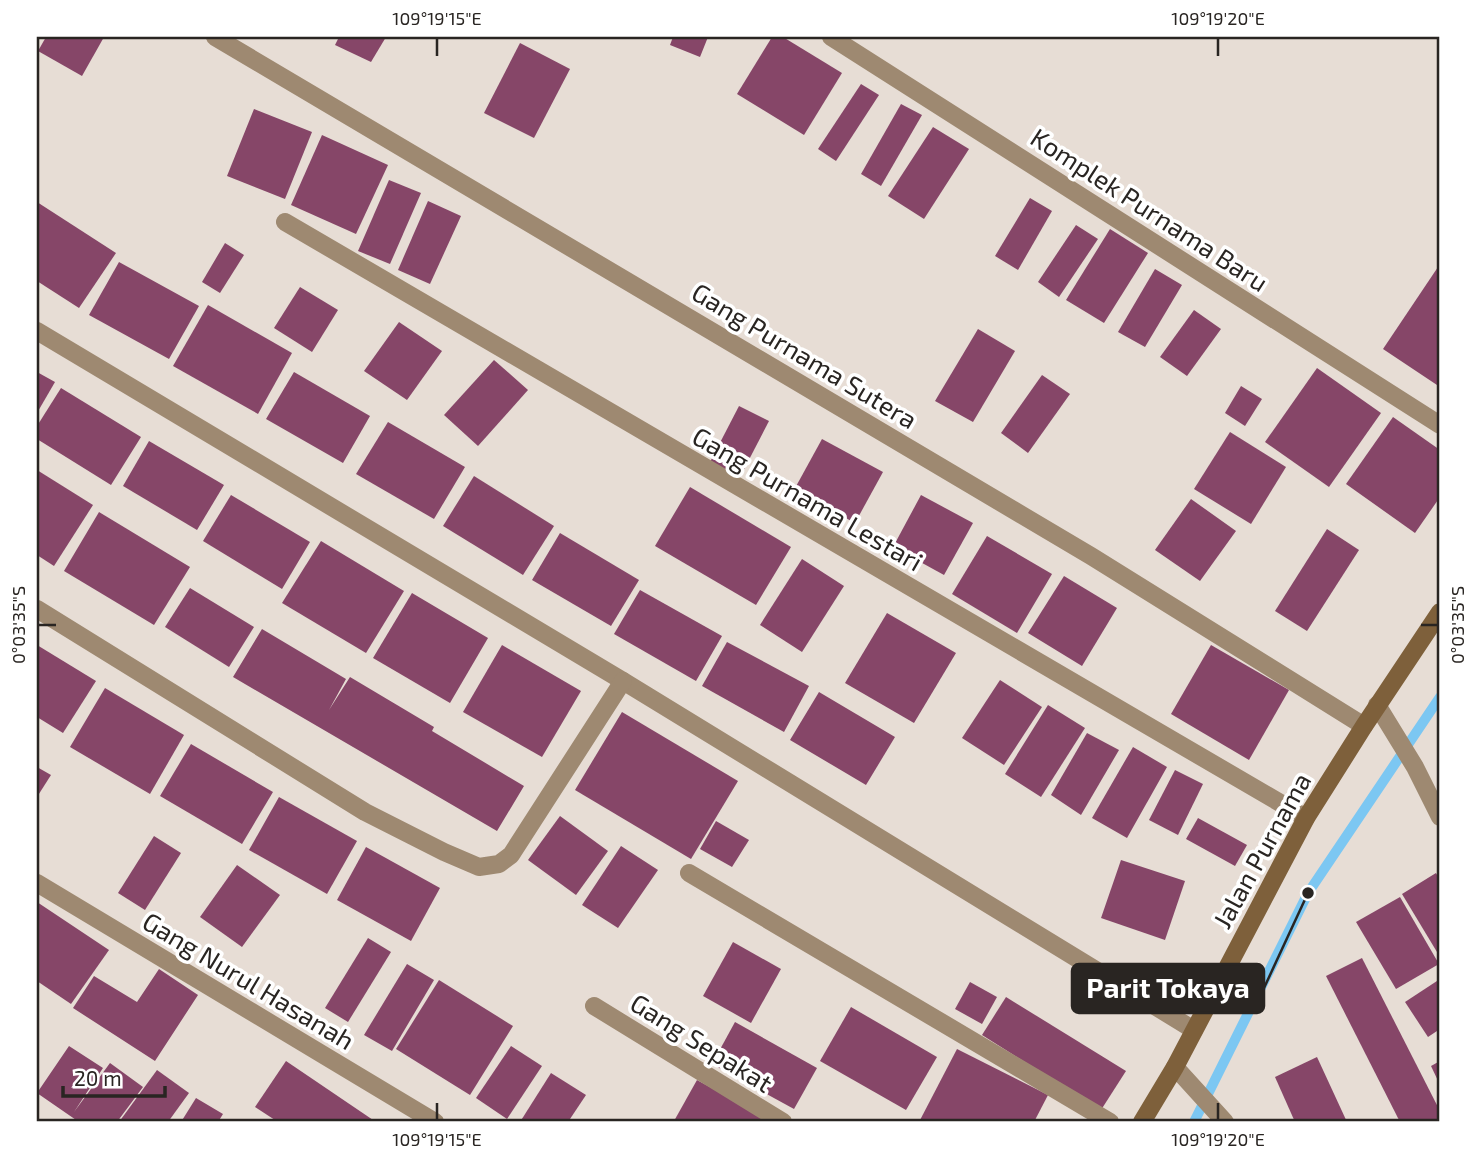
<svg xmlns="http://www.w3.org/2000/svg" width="1477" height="1159" viewBox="0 0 1477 1159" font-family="'Exo 2',sans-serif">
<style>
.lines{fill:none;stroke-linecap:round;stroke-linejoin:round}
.stream{stroke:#7cc7f2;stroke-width:10}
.building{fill:#864668}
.street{stroke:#9e8971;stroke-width:18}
.secondary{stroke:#7e603b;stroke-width:18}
.ticks{fill:none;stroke:#292522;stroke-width:2.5}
.labels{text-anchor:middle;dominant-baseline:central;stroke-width:7;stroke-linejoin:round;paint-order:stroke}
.street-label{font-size:26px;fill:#292522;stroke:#fff}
.leader{fill:none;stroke:#292522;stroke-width:2.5}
.callout-dot{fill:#292522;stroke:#fff;stroke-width:2.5}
.callout{fill:#292522;stroke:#292522;stroke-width:2.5}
.callout-label{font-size:28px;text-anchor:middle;font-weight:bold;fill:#fff}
.neatline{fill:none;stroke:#292522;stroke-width:2.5}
.ticks-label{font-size:18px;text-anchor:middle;fill:#292522}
</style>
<rect width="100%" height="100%" fill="#e7ddd5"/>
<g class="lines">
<path class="stream" d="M1194,1122L1308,893L1440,697"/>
</g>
<g class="building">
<path d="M46,37H104L82,76L38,51Z"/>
<path d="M339,37H386L371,62L335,45Z"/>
<path d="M673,37H708L700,57L670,45Z"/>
<path d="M772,37H783L842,73L804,135L737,94Z"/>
<path d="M520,43L570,69L534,138L484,113Z"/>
<path d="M861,84L879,95L836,161L818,149Z"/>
<path d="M901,104L922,115L881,186L861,174Z"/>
<path d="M254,109L312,132L285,199L227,176Z"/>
<path d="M933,127L969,149L924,219L888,196Z"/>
<path d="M322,135L388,165L356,234L291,205Z"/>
<path d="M389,180L421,193L390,264L358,251Z"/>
<path d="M1030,198L1052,211L1018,270L995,256Z"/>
<path d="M428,201L461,216L430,284L398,270Z"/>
<path d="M37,202L116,253L79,308L37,281Z"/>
<path d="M1076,225L1098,239L1059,297L1038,282Z"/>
<path d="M1110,229L1148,253L1104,323L1066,300Z"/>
<path d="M225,243L244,255L220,293L202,282Z"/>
<path d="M119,262L199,306L169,359L89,315Z"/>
<path d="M1440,264V387L1383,349Z"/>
<path d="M1155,269L1182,285L1145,347L1118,332Z"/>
<path d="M300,287L338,310L312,352L274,328Z"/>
<path d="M208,305L292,353L258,414L173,366Z"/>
<path d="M1194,310L1221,329L1187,376L1160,357Z"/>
<path d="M399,322L442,351L407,400L364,371Z"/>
<path d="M978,329L1015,351L973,422L935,401Z"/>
<path d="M494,360L528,390L478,446L444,415Z"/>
<path d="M1317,368L1381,413L1329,487L1265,442Z"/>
<path d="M37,372L55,382L37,413Z"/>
<path d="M294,372L370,416L343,463L266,419Z"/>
<path d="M1042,375L1070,394L1028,453L1001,433Z"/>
<path d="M1241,386L1262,399L1245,426L1225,413Z"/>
<path d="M61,388L141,437L111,485L37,439V426Z"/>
<path d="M739,406L769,421L740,477L710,462Z"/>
<path d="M1393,417L1440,450V497L1415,533L1346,484Z"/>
<path d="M388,422L465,467L434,519L356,474Z"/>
<path d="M1230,432L1286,467L1251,524L1194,489Z"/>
<path d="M822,439L883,472L855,523L794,490Z"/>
<path d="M149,441L224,485L197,530L123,486Z"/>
<path d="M37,470L93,505L54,566L37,555Z"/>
<path d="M474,476L554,526L523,575L443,526Z"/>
<path d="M690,487L791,547L756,605L655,546Z"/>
<path d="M231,495L310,542L282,589L203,541Z"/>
<path d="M921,495L973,523L944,575L893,547Z"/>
<path d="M1191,499L1236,531L1200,581L1155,550Z"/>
<path d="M99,512L190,567L154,625L64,571Z"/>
<path d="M1327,529L1359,550L1307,631L1275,611Z"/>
<path d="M560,533L639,580L611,626L532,580Z"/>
<path d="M987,536L1052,574L1017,633L952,594Z"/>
<path d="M321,541L404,591L366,653L282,603Z"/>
<path d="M802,559L844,586L802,652L760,625Z"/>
<path d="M1064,576L1117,608L1082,666L1028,633Z"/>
<path d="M190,588L254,627L229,667L165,627Z"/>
<path d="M640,590L722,636L696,681L614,634Z"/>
<path d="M412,593L488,638L450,703L373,658Z"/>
<path d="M887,613L956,653L914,723L845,683Z"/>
<path d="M262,629L346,679L329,710L350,677L434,727L432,731L524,786L497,831L233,677Z"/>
<path d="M727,642L809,686L784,732L702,686Z"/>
<path d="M37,645L96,681L63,733L37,717Z"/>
<path d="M502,645L581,691L542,757L463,712Z"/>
<path d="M1211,645L1289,690L1249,760L1171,714Z"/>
<path d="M1000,680L1042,707L1004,765L962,738Z"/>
<path d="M105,688L184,735L150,794L70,747Z"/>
<path d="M819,692L895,737L866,785L790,740Z"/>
<path d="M1048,705L1085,728L1041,797L1005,774Z"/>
<path d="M622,712L738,781L691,859L575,790Z"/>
<path d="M1087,733L1119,750L1081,815L1051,795Z"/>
<path d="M191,744L273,792L242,844L160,796Z"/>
<path d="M1133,747L1167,767L1127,838L1092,818Z"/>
<path d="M37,767L51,775L37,797Z"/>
<path d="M1175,770L1203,784L1178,835L1149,820Z"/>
<path d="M279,797L357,841L327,894L249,850Z"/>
<path d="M560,816L608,851L576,895L528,860Z"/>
<path d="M1198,818L1247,845L1235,866L1186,839Z"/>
<path d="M716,821L749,840L732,867L700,849Z"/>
<path d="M154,836L181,853L145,910L118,893Z"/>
<path d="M621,846L658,870L618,928L582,905Z"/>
<path d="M366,847L440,888L411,941L337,900Z"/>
<path d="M1121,860L1185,881L1165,940L1101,918Z"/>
<path d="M237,865L280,895L242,947L200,917Z"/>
<path d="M1436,873L1440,880V957L1402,894Z"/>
<path d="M1400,897L1439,964L1396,989L1356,922Z"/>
<path d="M37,902L109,950L71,1004L37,981Z"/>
<path d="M368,938L391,952L348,1022L325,1008Z"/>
<path d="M733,942L781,969L751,1023L703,996Z"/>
<path d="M1362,958L1440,1111V1122H1400L1326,976Z"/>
<path d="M407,964L434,980L392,1051L364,1035Z"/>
<path d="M159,969L198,995L155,1061L73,1008L94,976L137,1002Z"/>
<path d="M1440,979V1029L1428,1037L1405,1002Z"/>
<path d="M439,980L513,1026L470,1095L396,1049Z"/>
<path d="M970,982L997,997L982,1024L955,1009Z"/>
<path d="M1006,997L1126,1071L1101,1110L982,1035Z"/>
<path d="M851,1007L937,1057L906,1110L820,1061Z"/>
<path d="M735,1022L817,1068L794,1109L712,1064Z"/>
<path d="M69,1046L103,1068L74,1112L110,1063L143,1087L117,1122H79L37,1093Z"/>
<path d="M511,1046L542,1066L507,1119L476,1098Z"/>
<path d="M957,1049L1048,1095L1034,1122H919Z"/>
<path d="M1317,1057L1347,1122H1295L1275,1077Z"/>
<path d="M286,1061L376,1122H278L255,1107Z"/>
<path d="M1440,1061V1085L1431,1066Z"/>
<path d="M157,1070L189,1093L168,1122H119Z"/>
<path d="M551,1073L586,1095L568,1122H520Z"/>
<path d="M697,1080L774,1122H677L674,1121Z"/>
<path d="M196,1098L223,1114L218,1122H181Z"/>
</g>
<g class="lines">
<g class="street">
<path d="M215,37L1091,556L1364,726"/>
<path d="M831,37L1440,425"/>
<path d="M285,222L1306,818"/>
<path d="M37,331L623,681L1194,1030"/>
<path d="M37,609L365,812L444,852L479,867L499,864L511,855L623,681"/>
<path d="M1377,705L1415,767L1440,817"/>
<path d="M689,873L1110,1122"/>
<path d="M37,883L435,1122"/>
<path d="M594,1006L783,1122"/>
<path d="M1175,1067L1225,1122"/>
</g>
<path class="secondary" d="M1142,1122L1175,1067L1306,818L1364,726L1440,612"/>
</g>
<path class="ticks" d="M437,38V56M1218,38V56M38,625H56M1421,625H1438M437,1103V1120M1218,1103V1120"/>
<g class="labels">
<g class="street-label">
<text transform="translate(1150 209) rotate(33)">Komplek Purnama Baru</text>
<text transform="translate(805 355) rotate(31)">Gang Purnama Sutera</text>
<text transform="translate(808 498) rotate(30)">Gang Purnama Lestari</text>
<text transform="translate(1261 850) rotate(-61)">Jalan Purnama</text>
<text transform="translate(249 980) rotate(31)">Gang Nurul Hasanah</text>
<text transform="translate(702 1042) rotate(32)">Gang Sepakat</text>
</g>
</g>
<path class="leader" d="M1308 893L1264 988"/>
<circle class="callout-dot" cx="1308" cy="893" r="7"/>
<rect class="callout" x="1072" y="964" width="192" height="49" rx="7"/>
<g class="callout-label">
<text x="1168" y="998">Parit Tokaya</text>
</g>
<rect width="1477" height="1159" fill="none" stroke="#ffffff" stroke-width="77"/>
<path d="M63 1086v10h102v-10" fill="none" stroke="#292522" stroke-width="3.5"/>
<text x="74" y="1086" font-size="21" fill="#292522" stroke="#ffffff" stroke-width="5" paint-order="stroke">20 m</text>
<rect x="38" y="38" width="1400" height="1082" class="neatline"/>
<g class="ticks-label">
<text x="437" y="25">109°19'15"E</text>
<text x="1218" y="25">109°19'20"E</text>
<text transform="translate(19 625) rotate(-90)" y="6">0°03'35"S</text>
<text transform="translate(1458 625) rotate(-90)" y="6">0°03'35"S</text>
<text x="437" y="1146">109°19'15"E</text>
<text x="1218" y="1146">109°19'20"E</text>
</g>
</svg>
